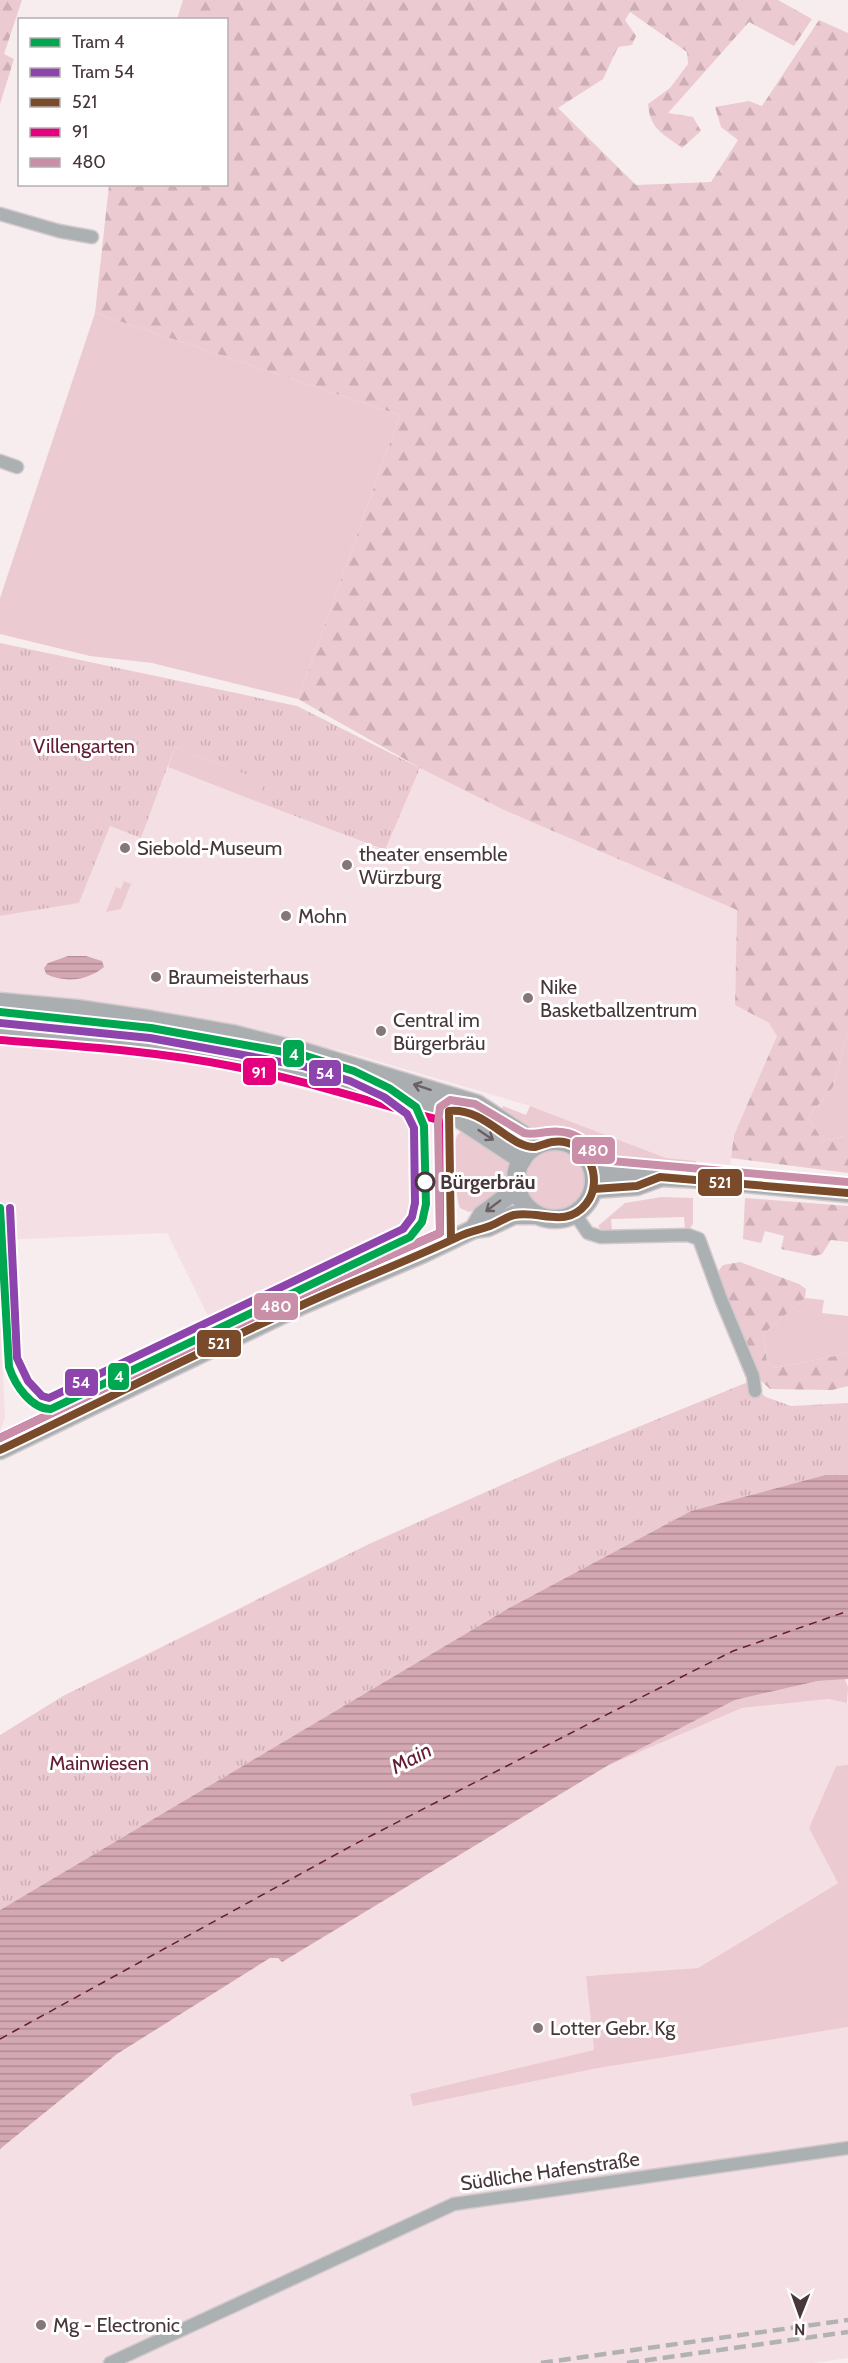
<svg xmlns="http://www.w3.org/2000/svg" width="848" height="2363" viewBox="0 0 848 2363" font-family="Cabin,sans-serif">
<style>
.built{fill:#f4e0e4}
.green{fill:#eccad1}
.forest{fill:url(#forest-firs)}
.park{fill:url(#park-tufts)}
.water{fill:url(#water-rules)}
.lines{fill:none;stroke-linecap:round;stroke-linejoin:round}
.ferry{stroke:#631c34;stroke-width:1.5;stroke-dasharray:8 6;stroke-linecap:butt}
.street-casing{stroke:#d3c9cc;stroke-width:15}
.secondary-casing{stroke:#d3c9cc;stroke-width:21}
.street{stroke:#abb0b3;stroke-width:12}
.secondary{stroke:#abaeb1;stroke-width:18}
.rail{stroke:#b2b1b3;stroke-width:4.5;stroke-dasharray:12 6;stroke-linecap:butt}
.bus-1-casing{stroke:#fff;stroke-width:12}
.bus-2-casing{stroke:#fff;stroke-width:12}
.bus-3-casing{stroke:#fff;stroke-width:12}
.bus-1{stroke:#7a4b2a;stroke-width:8}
.bus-2{stroke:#e5007d;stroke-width:8}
.bus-3{stroke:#ca8fa8;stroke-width:8}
.tram-1-casing{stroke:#fff;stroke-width:12}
.tram-2-casing{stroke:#fff;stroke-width:12}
.tram-1{stroke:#00a650;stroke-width:8}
.tram-2{stroke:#8e44ad;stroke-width:8}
.oneway{stroke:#6a6064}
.poi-dot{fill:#857679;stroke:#fff;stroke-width:2}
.stop-dot{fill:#fff;stroke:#47363a;stroke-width:3}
.labels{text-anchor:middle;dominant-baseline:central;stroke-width:6;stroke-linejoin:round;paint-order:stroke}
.park-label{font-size:20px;fill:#641d34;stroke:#fff}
.poi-label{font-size:20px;fill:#47363a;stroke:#fff;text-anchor:start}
.stop-label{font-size:20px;font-weight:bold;fill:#47363a;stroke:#fff;text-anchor:start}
.street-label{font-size:20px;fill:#47363a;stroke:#fff}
.water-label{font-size:21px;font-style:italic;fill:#631c34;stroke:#fff}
.line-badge{stroke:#fff;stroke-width:2}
.badge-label{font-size:16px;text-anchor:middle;font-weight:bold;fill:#fff}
</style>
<defs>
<pattern id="forest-firs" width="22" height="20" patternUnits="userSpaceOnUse" patternTransform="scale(1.5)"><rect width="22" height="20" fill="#eccad1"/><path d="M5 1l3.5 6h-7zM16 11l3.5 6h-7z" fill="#ccaeb4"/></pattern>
<pattern id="park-tufts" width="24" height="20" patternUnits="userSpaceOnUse" patternTransform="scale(1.5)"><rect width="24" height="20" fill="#eccad1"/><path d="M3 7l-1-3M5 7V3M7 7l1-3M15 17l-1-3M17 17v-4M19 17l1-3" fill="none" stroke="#ccaeb4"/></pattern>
<pattern id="water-rules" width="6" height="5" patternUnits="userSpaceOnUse" patternTransform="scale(1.5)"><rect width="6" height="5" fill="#d4a8b2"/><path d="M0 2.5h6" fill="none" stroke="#ae8a92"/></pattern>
</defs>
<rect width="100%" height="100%" fill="#f7edef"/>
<g class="built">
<path d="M168,767L384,850L420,768L504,810L737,910L735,1005L769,1023L777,1036L734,1135L730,1165L666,1158L530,1106L343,1051L260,1035L0,995V916L79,903L110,826L141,838Z"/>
<path d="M0,1040L108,1050L237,1073L412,1117L417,1129L420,1198L417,1214L410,1225L396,1236L211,1322L167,1233L0,1240Z"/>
<path d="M0,1310L5,1418L0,1431Z"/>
<path d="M828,1699L848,1703V1765L836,1766L809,1828L839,1882L698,1968L586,1976L594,2050L593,2069L848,2027V2358L814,2363H0V2149L32,2122L117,2054L191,2006L270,1958H278L282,1962L607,1766L742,1708Z"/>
</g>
<g class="green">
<path d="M95,313L400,415L298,699L152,663L90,656L0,634V598Z"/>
<path d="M175,747L266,782L258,802L168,767Z"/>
<path d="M124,881L131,884L121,909L106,912L116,887L121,889Z"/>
<path d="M848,1031V1135L823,1141L808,1117L833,1087Z"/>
<path d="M503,1106L526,1115L530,1106L666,1158L696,1161L697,1167L609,1162C597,1158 592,1144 580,1138C566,1131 552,1136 538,1132C525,1128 513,1117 502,1109Z"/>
<path d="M462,1131L506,1158C516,1183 493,1206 469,1212L460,1208C456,1200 453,1148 456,1139C457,1134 458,1134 462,1131Z"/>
<circle cx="556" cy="1180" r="32"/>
<path d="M661,1197L693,1198V1224L690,1228L685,1229L684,1217L611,1219L612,1231L602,1230L598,1226L625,1203Z"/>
<path d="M805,1298L824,1300L822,1313L848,1316V1351L840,1355L774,1368L767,1361L763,1334Z"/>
<path d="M845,1679L848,1687L847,1703L828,1699L742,1708L607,1766L735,1700L818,1681Z"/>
<path d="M848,1765V2027L593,2069L413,2106L410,2094L594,2050L586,1976L698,1968L838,1883L809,1828L836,1766Z"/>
</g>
<g class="forest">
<path d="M0,0H22L4,54L14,59L0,104Z"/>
<path d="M183,0H778L812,19L794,46L749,22L668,113L693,117L701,131L682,148C662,133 650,129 648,104L670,88L688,64L687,52L630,12L625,20L636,36L632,45L618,47L603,79L558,108L636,185L711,182L738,140L721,127L715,107L749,101L762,106L819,20L848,33V1031L833,1087L808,1117L823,1141L848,1135V1173L731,1158L734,1135L777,1036L769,1023L735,1005L737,910L504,810L420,768L298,699L400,415L95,313L109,185L226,184V20L177,19Z"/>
<path d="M745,1198L848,1206V1242L831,1240L822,1254L815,1256L781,1249L784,1236L765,1231L761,1243L743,1239Z"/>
<path d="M740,1262L799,1284L806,1289L805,1298L763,1334L767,1361L774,1368L840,1355L848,1351V1386L832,1390L770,1389L760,1380L720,1280L719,1270L723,1265Z"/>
</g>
<g class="park">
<path d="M0,643L297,706L420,768L385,850L258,802L265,782L175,747L141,838L110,826L79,903L0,916Z"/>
<path d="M748,1382L766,1397L791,1406L848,1403V1475H825L691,1511L509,1608L0,1910V1735L63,1696L369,1544L560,1459Z"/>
</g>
<g class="water">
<path d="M68,956H86L102,961L104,967C87,981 65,983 46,974L44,968L48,963Z"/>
<path d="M825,1475H848V1679L818,1681L735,1700L607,1766L282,1962L278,1958H270L117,2054L0,2149V1910L509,1608L691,1511Z"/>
</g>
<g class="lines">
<path class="ferry" d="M0,2039L355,1844L604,1716L733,1651L848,1611"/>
<g class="street-casing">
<g id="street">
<path d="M0,214L59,231L92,237"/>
<path d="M0,461L17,467"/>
<path d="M575,1214L588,1233L601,1237L688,1235L699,1239L721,1299L753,1376L755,1391"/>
<path d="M110,2363L454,2204L848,2148"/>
</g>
</g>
<g class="secondary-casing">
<g id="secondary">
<path d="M0,1002L77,1009L152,1020L232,1034L308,1053L477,1104L530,1139L534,1147"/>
<path d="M0,1029L150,1042L231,1055L286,1068L449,1112L522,1160"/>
<circle cx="555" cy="1180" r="39"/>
<path d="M593,1170L635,1172L660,1177L703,1179L848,1193"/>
<path d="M594,1189L637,1186L659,1178"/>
<path d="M474,1229L482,1215L517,1189"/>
<path d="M0,1450L302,1305L424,1253L474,1229L488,1227L514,1215H537"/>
</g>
</g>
<use href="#street" class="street"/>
<use href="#secondary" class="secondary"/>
<g class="rail">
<path d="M541,2363L848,2320"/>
<path d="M627,2363L848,2332"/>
</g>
<g class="bus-1-casing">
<g id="bus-1">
<path d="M594,1189L637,1186L660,1177L848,1193"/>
<path d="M0,1450C101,1402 200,1351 302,1305C354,1281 408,1261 460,1236C470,1231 479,1230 490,1226C498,1223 506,1217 514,1215C540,1210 566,1229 586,1204C606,1179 586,1136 552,1142C546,1143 540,1146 535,1147C509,1148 485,1107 449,1111L451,1240"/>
</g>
</g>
<g class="bus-2-casing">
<path id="bus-2" d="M0,1040C77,1046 155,1051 231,1066C301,1079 369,1102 439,1120L440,1233L297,1296L0,1438"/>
</g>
<g class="bus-3-casing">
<path id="bus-3" d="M0,1438L297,1296L440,1233L438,1123L440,1107L450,1100L475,1104L524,1133C532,1135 539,1133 548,1132C571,1129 589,1140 600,1160L848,1182"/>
</g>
<use href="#bus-1" class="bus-1"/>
<use href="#bus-2" class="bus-2"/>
<use href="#bus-3" class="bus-3"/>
<g class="tram-1-casing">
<path id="tram-1" d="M0,1012L151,1028L306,1056L354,1071L389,1088L416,1107L424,1126L426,1204L422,1222L410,1237L51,1409C31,1409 15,1385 9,1367L0,1208"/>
</g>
<g class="tram-2-casing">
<path id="tram-2" d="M0,1023L150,1038L303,1066L350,1081L384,1097L407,1114L414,1128L415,1203L412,1217L403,1229L49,1398L42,1396L28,1381L17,1358L10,1208"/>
</g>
<use href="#tram-1" class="tram-1"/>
<use href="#tram-2" class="tram-2"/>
</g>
<defs><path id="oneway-shaft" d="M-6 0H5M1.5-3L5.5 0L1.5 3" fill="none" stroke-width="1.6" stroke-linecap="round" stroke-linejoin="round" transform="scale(1.5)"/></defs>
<g class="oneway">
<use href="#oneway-shaft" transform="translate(422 1087) rotate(-162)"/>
<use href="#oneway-shaft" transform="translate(486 1135) rotate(34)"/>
<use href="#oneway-shaft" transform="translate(493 1206) rotate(143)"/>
</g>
<g class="poi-dot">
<circle cx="125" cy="848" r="6"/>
<circle cx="347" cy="865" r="6"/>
<circle cx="286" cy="916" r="6"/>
<circle cx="156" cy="977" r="6"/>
<circle cx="528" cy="998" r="6"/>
<circle cx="381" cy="1031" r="6"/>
<circle cx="538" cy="2028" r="6"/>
<circle cx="41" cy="2325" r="6"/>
</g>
<circle class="stop-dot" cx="425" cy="1182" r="9"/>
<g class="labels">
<g class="park-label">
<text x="84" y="746">Villengarten</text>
<text x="99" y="1763">Mainwiesen</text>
</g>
<g class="poi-label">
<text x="137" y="848">Siebold-Museum</text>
<text x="359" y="854">theater ensemble<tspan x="359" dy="23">Würzburg</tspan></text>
<text x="298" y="916">Mohn</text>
<text x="168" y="977">Braumeisterhaus</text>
<text x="540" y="987">Nike<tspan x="540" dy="23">Basketballzentrum</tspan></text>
<text x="393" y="1020">Central im<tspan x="393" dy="23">Bürgerbräu</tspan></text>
<text x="550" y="2028">Lotter Gebr. Kg</text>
<text x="53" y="2325">Mg - Electronic</text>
</g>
<g class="stop-label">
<text x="440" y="1182">Bürgerbräu</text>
</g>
<g class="street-label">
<text transform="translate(550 2171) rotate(-8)">Südliche Hafenstraße</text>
</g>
<g class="water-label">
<text transform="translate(411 1758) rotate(-28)">Main</text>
</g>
</g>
<g class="line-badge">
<rect x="282" y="1039" width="23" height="29" rx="6" fill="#00a650"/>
<rect x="242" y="1057" width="35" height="29" rx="6" fill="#e5007d"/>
<rect x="308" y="1059" width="34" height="28" rx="6" fill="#8e44ad"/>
<rect x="571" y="1136" width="45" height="29" rx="6" fill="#ca8fa8"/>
<rect x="697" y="1168" width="46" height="29" rx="6" fill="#7a4b2a"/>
<rect x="253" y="1292" width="46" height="29" rx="6" fill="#ca8fa8"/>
<rect x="196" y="1329" width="46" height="29" rx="6" fill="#7a4b2a"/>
<rect x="107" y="1362" width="23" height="29" rx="6" fill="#00a650"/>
<rect x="64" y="1368" width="35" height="29" rx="6" fill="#8e44ad"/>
</g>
<g class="badge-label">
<text x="294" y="1060">4</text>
<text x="259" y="1078">91</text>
<text x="325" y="1079">54</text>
<text x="593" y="1156">480</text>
<text x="720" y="1188">521</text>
<text x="276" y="1312">480</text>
<text x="219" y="1349">521</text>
<text x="119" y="1382">4</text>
<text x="81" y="1388">54</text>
</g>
<rect x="18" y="18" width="210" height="168" fill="#ffffff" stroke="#b5afb0" stroke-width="1.5"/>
<rect x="30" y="38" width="30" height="9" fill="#00a650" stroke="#b5afb0" stroke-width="1.5"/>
<text x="72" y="48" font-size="18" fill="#47363a">Tram 4</text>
<rect x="30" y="68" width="30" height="9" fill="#8e44ad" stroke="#b5afb0" stroke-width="1.5"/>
<text x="72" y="78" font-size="18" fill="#47363a">Tram 54</text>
<rect x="30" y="98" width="30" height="9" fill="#7a4b2a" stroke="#b5afb0" stroke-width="1.5"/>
<text x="72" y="108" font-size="18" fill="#47363a">521</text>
<rect x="30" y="128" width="30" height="9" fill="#e5007d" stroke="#b5afb0" stroke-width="1.5"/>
<text x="72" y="138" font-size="18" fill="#47363a">91</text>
<rect x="30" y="158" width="30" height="9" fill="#ca8fa8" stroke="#b5afb0" stroke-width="1.5"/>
<text x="72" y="168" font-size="18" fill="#47363a">480</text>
<g transform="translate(800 2315) rotate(181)" stroke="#ffffff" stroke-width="4.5" paint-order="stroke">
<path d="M0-4.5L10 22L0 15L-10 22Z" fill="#47363a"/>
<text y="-9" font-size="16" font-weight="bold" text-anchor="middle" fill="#47363a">N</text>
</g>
</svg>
